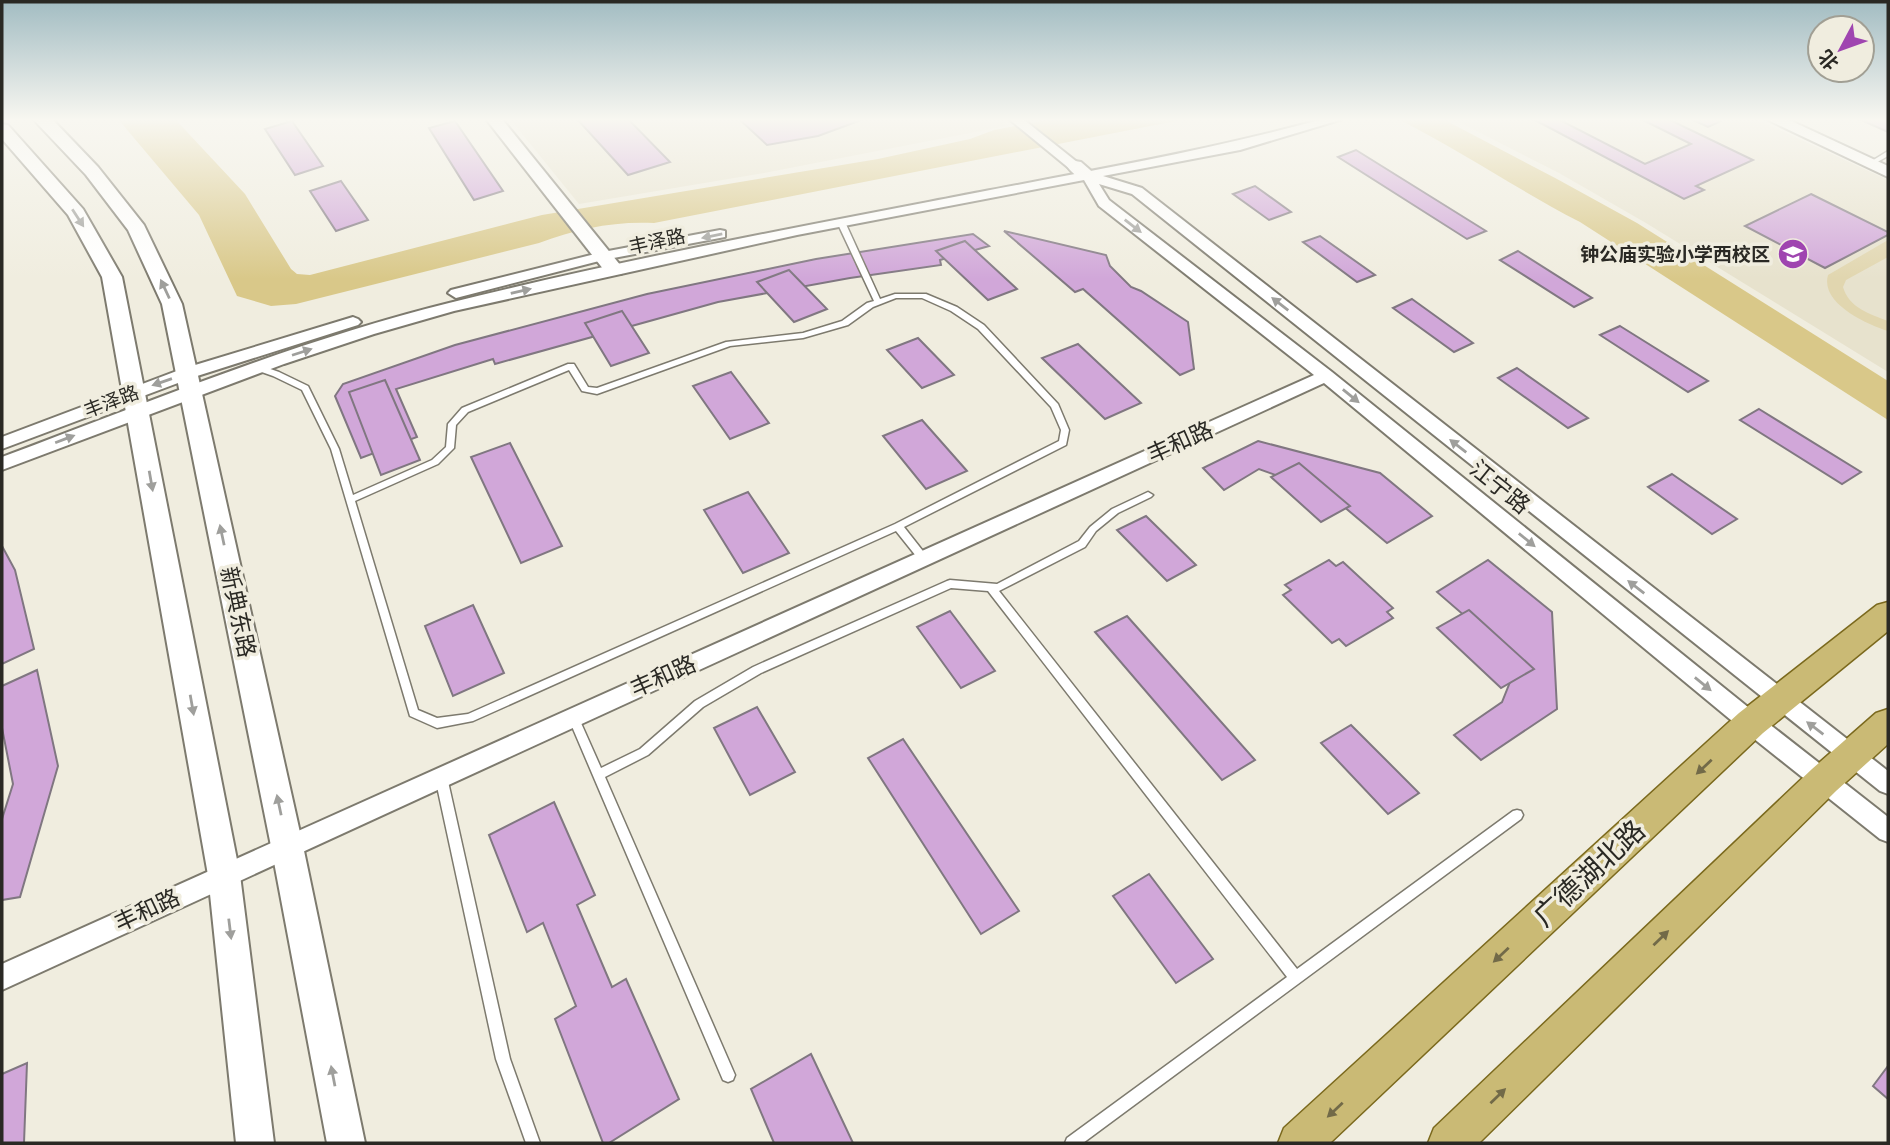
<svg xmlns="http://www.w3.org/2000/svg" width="1890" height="1145" viewBox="0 0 1890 1145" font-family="'Source Serif 4','Noto Sans SC',serif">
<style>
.built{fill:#e7e2cd}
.green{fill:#e1d6af}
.water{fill:#d9c889}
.building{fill:#d1a7d9;stroke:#807781;stroke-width:2}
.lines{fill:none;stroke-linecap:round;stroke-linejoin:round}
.service-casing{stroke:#7d7a6e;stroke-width:3}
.minor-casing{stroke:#7d7a6e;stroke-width:4}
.tertiary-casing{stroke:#7d7a6e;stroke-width:4}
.secondary-casing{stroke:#7d7a6e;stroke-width:4}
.primary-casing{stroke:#7b691d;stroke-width:3}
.service{fill:#fff;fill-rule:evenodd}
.minor{fill:#fff;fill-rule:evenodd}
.tertiary{fill:#fff;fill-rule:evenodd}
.secondary{fill:#fff;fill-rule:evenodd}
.primary{fill:#caba75;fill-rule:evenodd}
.oneway{fill:#9f9f9c}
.oneway2{fill:#726a48}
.labels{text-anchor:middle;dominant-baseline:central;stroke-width:7;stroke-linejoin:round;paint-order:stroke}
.far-street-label{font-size:19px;fill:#2a2924;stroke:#f0eddf}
.far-poi-label{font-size:19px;font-weight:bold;fill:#2a2924;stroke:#f0eddf;text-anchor:end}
.street-label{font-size:23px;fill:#2a2924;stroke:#f0eddf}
.near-street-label{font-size:28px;fill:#2a2924;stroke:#f0eddf}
</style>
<rect width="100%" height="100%" fill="#f0eddf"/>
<g class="built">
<path d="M510,119H998L1006,126L764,173L579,204Z"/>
<path d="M1453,119H1756L1888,180V372L1646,223L1559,173Z"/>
</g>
<path class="green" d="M1888,240V257L1846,280L1843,287C1849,308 1870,314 1888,321V331C1866,324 1820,303 1828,275Z"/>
<g class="water">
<path d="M118,119H175L245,194L291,269L297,274L310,275L542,215L878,159L970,139L994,130L1053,119H1186L654,223C613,221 577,229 539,243L296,304L271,306L237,296L199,215Z"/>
<path d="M1398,119H1443L1557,179L1637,223L1888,381V420L1580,222C1518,190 1460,150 1398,119Z"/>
</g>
<g class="building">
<path d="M577,119H628L670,162L628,175Z"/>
<path d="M739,119H864L818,136L767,145Z"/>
<path d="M1533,119H1558L1645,164L1691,144L1641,119H1668L1753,160L1696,186L1704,190L1684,199Z"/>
<path d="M1691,119H1716L1721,121L1708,127Z"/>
<path d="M1859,119H1888V132Z"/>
<path d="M292,121L323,166L295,175L265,129Z"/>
<path d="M455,121L503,191L474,200L429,128Z"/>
<path d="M1356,150L1486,231L1467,239L1338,157Z"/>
<path d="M341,181L368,220L336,231L310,191Z"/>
<path d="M1255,186L1291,212L1269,220L1233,194Z"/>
<path d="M1811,194L1888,232V235L1825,268L1745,226Z"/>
<path d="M1004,231L1106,255L1110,266L1131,287L1141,291L1188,322L1194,369L1180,375L1083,289L1075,292Z"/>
<path d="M973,234L989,246L940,260L941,265L850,278L718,302L495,364L493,359L396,389L417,437L361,458L335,396L343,384L455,345L647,294L816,259Z"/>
<path d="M1320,236L1375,275L1357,282L1303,242Z"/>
<path d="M965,241L1017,289L988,300L936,251Z"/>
<path d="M1518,251L1592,298L1574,307L1500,260Z"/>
<path d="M789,270L827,309L794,322L757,282Z"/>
<path d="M1412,299L1473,343L1454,352L1393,308Z"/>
<path d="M622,311L649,353L611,366L585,323Z"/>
<path d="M1620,326L1708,381L1688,392L1600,335Z"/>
<path d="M918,338L954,375L922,388L887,350Z"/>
<path d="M1078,344L1141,403L1105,419L1042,358Z"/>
<path d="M1517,368L1588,418L1568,428L1498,378Z"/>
<path d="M731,372L769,423L730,439L693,386Z"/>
<path d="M385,380L420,460L381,475L349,392Z"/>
<path d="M1759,409L1861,472L1842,484L1740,420Z"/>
<path d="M922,420L967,471L926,489L883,436Z"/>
<path d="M1258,441L1380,473L1432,516L1387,543L1330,495L1259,469L1224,490L1203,468Z"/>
<path d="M510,443L562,546L521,563L471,457Z"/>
<path d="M1299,463L1350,506L1321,522L1271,477Z"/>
<path d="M1672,474L1737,519L1712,534L1648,487Z"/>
<path d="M748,492L789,553L743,573L704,510Z"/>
<path d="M1146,516L1196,565L1167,581L1117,530Z"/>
<path d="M2,546L15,570L34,649L2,664Z"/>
<path d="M1329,560L1336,566L1343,562L1393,608L1387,612L1393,618L1346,646L1339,639L1332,643L1283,595L1291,590L1285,585Z"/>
<path d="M1488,560L1552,612L1557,709L1481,760L1454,735L1502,702L1518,662L1437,592Z"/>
<path d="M473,605L504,673L453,696L425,626Z"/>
<path d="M1469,610L1534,669L1501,688L1437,628Z"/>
<path d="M950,611L995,671L961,688L917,627Z"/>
<path d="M1127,616L1255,760L1222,780L1095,632Z"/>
<path d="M37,670L58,766L20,897L2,900V819L13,784L2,728V686Z"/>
<path d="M757,707L795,772L750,795L714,728Z"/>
<path d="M1351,725L1419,793L1388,814L1321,743Z"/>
<path d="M903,739L1019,911L981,934L868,758Z"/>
<path d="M554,802L595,895L577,905L612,987L626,979L679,1099L609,1143H603L555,1019L576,1006L543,923L527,932L489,835Z"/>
<path d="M1149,874L1213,959L1176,983L1113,896Z"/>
<path d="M811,1054L853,1143H774L751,1089Z"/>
<path d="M27,1063L24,1143H2V1074Z"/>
<path d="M1888,1066V1099L1873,1086Z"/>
</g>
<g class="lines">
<g class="service-casing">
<g id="service">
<path d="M1888,151V156L1872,165L1867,164Z"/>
<path d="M841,220L845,222L880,299L895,294H926L957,307L984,325L1058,404L1069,430L1066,445L904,527L926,555L928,558L926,561H920L896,531L473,721L437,728L410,716L331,449L302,390L273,376L253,369V365L256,364L279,372L308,386L339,449L353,495L432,460L446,447L448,424L462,408L568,364H574L588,387L597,388L726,342L803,333L842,321L867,303L874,301L837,222ZM896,298H922L951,311L978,329L1051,407L1061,430L1059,441L895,524L468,714L437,718L418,710L355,501L438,464L454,448L456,425L468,412L569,370L582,391L597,394L730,346L803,338L848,325L873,307Z"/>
<path d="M1148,492L1153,495L1151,497L1118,513L1096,531L1085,547L999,591L1297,969L1513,811L1517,810L1521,811L1523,815L1521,819L1083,1143H1065L1067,1138L1287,977L988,591L951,588L761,673L703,707L648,755L605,777L735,1075L733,1080L728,1082L723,1080L568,717L569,714L573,712L577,714L601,768L640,749L695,701L753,667L947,581L950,580L997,584L1079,541L1090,527L1112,509Z"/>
<path d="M441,772L445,773L447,777L510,1059L540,1143H526L496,1059L435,777L437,773Z"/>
</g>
</g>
<g class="minor-casing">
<g id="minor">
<path d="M1009,119H1023L1082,166L1080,169H1070Z"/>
<path d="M1323,119H1343L1240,150L1103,176L1142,188L1888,771V794L1880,791L1132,194L1099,184L1109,200L1332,372L1759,716L1888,817V842L1880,839L1743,730L1324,383L2,990V964L1314,375L1099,206L1084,180L797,235L454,311L374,334L284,364L2,470V457C149,402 296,341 449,303C625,259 803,226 980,192C1095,170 1210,150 1323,119Z"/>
<path d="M720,230L725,231V237L603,260L456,298L448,293L451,290L603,252Z"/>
<path d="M353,317L358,319L361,322L358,325L194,377L2,449V437L182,369Z"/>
</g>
</g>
<g class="tertiary-casing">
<g id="tertiary">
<path d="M486,119H502L621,266L623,270L621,274H607Z"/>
<path d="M1766,119H1787L1888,166V177Z"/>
<path d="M1075,161L1081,162L1097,176L1094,180C1083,182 1073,175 1067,166Z"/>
</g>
</g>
<g class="secondary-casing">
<g id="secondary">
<path d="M33,119H52L98,167L144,225L182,304L303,846L365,1143H327L271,846L162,304L128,230L86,175Z"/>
<path d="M2,124L8,125L83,209L122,277L240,875L274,1143H236L208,875L102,277L68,215L2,139Z"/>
</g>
</g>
<g class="primary-casing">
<g id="primary">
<path d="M1888,602V631L1763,733L1330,1143H1278L1284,1128L1739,713L1877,605Z"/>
<path d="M1888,709V744L1836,791L1479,1143H1428L1434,1128L1812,769L1876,713Z"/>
</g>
</g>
<use href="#service" class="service"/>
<use href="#minor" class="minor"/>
<use href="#tertiary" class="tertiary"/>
<use href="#secondary" class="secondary"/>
<use href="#primary" class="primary"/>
</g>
<defs><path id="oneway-solid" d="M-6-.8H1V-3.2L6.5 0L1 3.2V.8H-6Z" transform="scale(1.75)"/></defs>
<g class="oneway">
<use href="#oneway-solid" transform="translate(78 218) rotate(57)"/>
<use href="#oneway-solid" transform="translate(1133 226) rotate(38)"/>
<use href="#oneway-solid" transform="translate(712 236) rotate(169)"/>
<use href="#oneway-solid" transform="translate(165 289) rotate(-115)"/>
<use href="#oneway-solid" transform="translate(521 291) rotate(-13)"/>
<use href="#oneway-solid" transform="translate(1280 304) rotate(-142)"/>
<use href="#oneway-solid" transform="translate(302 352) rotate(-18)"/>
<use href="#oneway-solid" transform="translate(162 382) rotate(161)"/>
<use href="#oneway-solid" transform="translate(1351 396) rotate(39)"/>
<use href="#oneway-solid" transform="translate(65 439) rotate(-21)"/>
<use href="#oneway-solid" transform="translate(1458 446) rotate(-142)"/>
<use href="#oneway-solid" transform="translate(151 481) rotate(80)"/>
<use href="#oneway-solid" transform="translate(222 535) rotate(-102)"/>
<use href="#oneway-solid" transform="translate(1527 540) rotate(39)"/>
<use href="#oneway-solid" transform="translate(1636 587) rotate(-142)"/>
<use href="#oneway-solid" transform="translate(1703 684) rotate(39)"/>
<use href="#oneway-solid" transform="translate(192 705) rotate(80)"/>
<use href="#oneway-solid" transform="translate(1815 728) rotate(-143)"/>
<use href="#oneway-solid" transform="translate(279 805) rotate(-102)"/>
<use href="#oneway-solid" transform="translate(230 929) rotate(83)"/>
<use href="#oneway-solid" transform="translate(333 1076) rotate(-101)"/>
</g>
<g class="oneway2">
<use href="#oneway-solid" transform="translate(1704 767) rotate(137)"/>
<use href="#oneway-solid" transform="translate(1661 938) rotate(-44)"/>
<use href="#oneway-solid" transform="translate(1501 955) rotate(137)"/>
<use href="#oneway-solid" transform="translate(1498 1096) rotate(-44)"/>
<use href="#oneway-solid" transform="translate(1335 1110) rotate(137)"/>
</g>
<linearGradient id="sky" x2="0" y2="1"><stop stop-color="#a2bcc2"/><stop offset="0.43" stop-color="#f8f7f1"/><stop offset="1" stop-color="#f8f7f1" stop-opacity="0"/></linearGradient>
<rect width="1890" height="279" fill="url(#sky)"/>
<defs>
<g id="school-disc" transform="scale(1.575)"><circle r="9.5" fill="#9f45b0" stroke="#f0eddf"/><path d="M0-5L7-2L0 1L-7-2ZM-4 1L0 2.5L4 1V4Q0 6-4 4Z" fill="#fff"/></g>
</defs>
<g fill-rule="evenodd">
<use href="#school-disc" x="1793" y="254"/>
</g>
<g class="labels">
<g class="far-street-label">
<text transform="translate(657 241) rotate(-12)">丰泽路</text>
<text transform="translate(111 401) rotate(-21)">丰泽路</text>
</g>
<g class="far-poi-label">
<text x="1770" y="254">钟公庙实验小学西校区</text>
</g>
<g class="street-label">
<text transform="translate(1180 442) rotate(-24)">丰和路</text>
<text transform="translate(1500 487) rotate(39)">江宁路</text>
<text transform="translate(238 612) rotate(78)">新典东路</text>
<text transform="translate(663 676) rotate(-24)">丰和路</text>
<text transform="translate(147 910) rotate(-25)">丰和路</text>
</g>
<g class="near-street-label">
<text transform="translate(1589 873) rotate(-43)">广德湖北路</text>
</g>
</g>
<rect width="1890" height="1145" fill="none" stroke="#2a2924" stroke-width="7"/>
<g transform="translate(1841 49) rotate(229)"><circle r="33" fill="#f0eddf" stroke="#a19f94" stroke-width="2"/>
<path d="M0-5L12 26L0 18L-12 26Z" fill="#9f45b0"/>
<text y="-10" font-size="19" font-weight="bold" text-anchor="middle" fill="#2a2924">北</text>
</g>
</svg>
